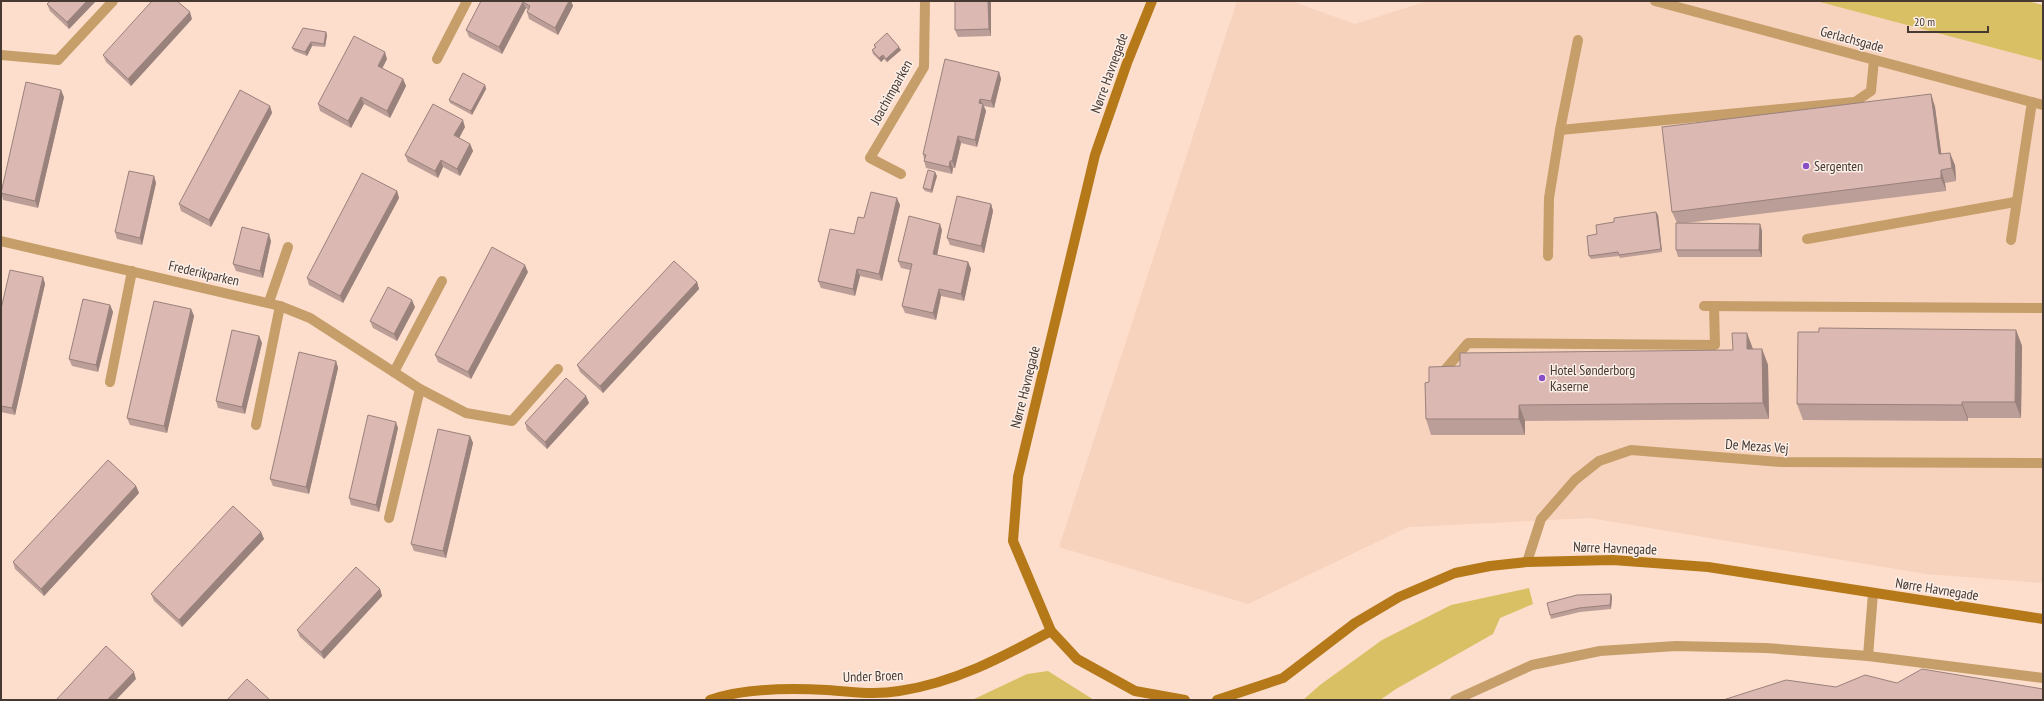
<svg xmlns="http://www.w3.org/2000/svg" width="2044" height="701" viewBox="0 0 2044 701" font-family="'PT Sans Narrow',sans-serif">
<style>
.built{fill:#f7d2bc}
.green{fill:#d9c064}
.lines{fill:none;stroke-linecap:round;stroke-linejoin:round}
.lane{stroke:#c69e6a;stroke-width:10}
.street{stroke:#c69e6a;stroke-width:10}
.secondary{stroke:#b57919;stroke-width:10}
.wall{fill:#bc9e98}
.shaded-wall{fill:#99817c}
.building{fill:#dbb8b1;stroke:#99817c}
.poi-dot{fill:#894ec5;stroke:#fcefe8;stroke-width:1.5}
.labels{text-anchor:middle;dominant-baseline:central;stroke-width:3;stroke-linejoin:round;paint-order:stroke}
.street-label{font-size:14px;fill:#463932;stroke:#fcefe8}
.poi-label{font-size:14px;fill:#463932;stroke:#fcefe8;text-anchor:start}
</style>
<rect width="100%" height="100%" fill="#fddecc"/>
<path class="built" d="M1237,1H1291L1355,24L1428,1H1816L2043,61V583L1926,574L1590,518L1408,527L1248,604L1059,547Z"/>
<g class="green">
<path d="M1816,1H2027L2043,5V61Z"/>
<path d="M1529,588L1533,604L1500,618L1493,634L1396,689L1380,700H1303L1320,685L1382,640L1451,605Z"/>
<path d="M1048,671L1094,700H972L1027,674Z"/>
</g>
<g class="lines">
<g class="lane">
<path d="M1655,1L2043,105"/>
<path d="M1578,40L1560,130L1855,102L1871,91L1874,60"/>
<path d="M1807,239L2015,202"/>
<path d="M2011,240L2032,102"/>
<path d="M1548,256L1549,198L1560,130"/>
<path d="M1704,306L2043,308"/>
<path d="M1444,371L1468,343L1715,345L1714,306"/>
<path d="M1527,562L1541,519L1575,480L1599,461L1631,450L1781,462L2043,463"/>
<path d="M1868,656L1873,593"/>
<path d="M1455,700L1532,665L1600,651L1676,646L1766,648L1868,656L2043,678"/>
</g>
<g class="street">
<path d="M1,55L58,60L113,1"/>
<path d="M437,59L467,1"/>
<path d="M901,174L870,158L924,67L925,1"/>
<path d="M1,241L280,306L310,318L420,389L466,413L512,421L558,369"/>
<path d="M269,302L288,247"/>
<path d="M394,372L442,281"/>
<path d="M110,382L132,271"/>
<path d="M256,425L280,306"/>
<path d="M389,518L420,389"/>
</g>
<g class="secondary">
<path d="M1152,1L1127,63L1095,155L1018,477L1013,541L1051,631L1077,659L1135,691L1185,700"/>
<path d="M710,700C744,688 791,688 827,690C851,692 875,695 899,691C954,683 1003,657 1051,631"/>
<path d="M1217,700L1283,678L1355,623L1399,597L1455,573L1490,566L1527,562L1613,560L1708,567L2043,619"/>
</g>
</g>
<g class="wall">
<path d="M50,1H96L69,29L50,11L47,4Z"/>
<path d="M481,1H571L573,6L558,35L529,19L527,12L528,10L526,8L502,54L469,37L466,30Z"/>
<path d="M955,1H991V36L958,37L955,30Z"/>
<path d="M192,19L131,86L106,62L103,55Z"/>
<path d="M327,35L325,47L312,46L307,56L294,51L292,48Z"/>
<path d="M874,45L901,50L887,62L884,59L881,62L873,54L872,50L875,48Z"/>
<path d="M387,59L382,68L403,79L406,86L390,118L364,104L351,128L320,111L318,104Z"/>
<path d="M999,72L1001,79L994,108L984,106L986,111L977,147L961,143L955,168H953L952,174L926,168L924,161V159L923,154Z"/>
<path d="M485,85L486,89L472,115L450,103L449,100Z"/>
<path d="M1931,94L1935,107L1941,154L1955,165L1956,181L1945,183L1946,191L1686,223L1760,224L1762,231V257H1678L1676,250L1677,223L1672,212Z"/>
<path d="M64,97L38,208L3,200L1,192Z"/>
<path d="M270,106L272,113L211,227L181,211L179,204Z"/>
<path d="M465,127L459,138L470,144L473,151L460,176L443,167L438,178L408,162L405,155Z"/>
<path d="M154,176L156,183L142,245L117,239L115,232Z"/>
<path d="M937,176L932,193L925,191L923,188Z"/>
<path d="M397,191L399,198L343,303L309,285L307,278Z"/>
<path d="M991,204L993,211L984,253L950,245L947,238Z"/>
<path d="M900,205L882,281L860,276L855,296L821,288L818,281L854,234L864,218Z"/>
<path d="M1656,212L1658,215L1662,252L1620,258L1619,256L1591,259L1589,256L1614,222Z"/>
<path d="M942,230L937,255L968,262L971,269L964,301L941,296L936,320L905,313L902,306L910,270L901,268L898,261Z"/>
<path d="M271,241L263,278L236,271L233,264Z"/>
<path d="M528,272L471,379L438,362L435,355Z"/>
<path d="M43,277L45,284L15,415L1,412V309Z"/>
<path d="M697,282L699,289L603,393L580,372L577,365Z"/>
<path d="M110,305L113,312L98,372L72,366L69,359Z"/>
<path d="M415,307L397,341L373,328L370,321Z"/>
<path d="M191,309L194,316L167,433L130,425L127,418Z"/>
<path d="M2016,330L2022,346L2021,418H1968V421L1803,420L1797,404Z"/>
<path d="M259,336L262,343L245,414L218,408L216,401Z"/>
<path d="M1762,349L1768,365L1769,419L1525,421V435H1431L1426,419L1429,382L1460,366Z"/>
<path d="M336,361L338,368L309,494L273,486L270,479Z"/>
<path d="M586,396L589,403L547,449L527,430L525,423Z"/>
<path d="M398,428L379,512L351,505L349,498Z"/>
<path d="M470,436L473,443L446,558L414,551L411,544Z"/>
<path d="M136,486L139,493L44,596L15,569L13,562Z"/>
<path d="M261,532L264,539L182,627L154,601L151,594Z"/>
<path d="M380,589L382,596L324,659L300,637L297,630Z"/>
<path d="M1612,597L1611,609L1580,612L1551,619L1550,615Z"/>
</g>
<g class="shaded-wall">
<path d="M87,1H96L69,29L67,22Z"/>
<path d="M569,1H571L573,6L558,35L555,28Z"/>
<path d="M988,1H991V36L989,29Z"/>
<path d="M523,2L526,8L502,54L499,47Z"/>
<path d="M190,12L192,19L131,86L128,79Z"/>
<path d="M326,32L327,35L325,47L324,44Z"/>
<path d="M311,42L312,46L307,56L305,52Z"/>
<path d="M899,47L901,50L887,62L886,59Z"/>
<path d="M385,52L387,59L380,73L378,66Z"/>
<path d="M883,55L884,59L881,62L879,58Z"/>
<path d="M999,72L1001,79L994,108L991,101Z"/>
<path d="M403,79L406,86L390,118L387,111Z"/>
<path d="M485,85L486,89L472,115L471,111Z"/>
<path d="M61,90L64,97L38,208L35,201Z"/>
<path d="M1931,94L1935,107L1943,166L1939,154Z"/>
<path d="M361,97L364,104L351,128L348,121Z"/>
<path d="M980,99L986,111L977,147L975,140L979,103Z"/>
<path d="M270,106L272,113L211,227L209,220Z"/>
<path d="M463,120L465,127L457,142L454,135Z"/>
<path d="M958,136L961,143L955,168L952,161Z"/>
<path d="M470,144L473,151L460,176L457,169Z"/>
<path d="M1950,153L1955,165L1956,181L1952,168Z"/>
<path d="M441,160L443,167L438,178L435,171Z"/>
<path d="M950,161L953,168L952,174L949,167Z"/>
<path d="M1941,170L1945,183L1946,191L1941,178Z"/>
<path d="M935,172L937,176L932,193L931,190Z"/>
<path d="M154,176L156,183L142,245L140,238Z"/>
<path d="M397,191L399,198L343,303L340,296Z"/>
<path d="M897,198L900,205L882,281L879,274Z"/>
<path d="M991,204L993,211L984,253L981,246Z"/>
<path d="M1656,212L1658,215L1662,252L1661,249Z"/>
<path d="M940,224L942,230L936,261L933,254Z"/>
<path d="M1760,224L1762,231V257L1759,250Z"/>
<path d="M269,234L271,241L263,278L260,271Z"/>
<path d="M968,262L971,269L964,301L961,294Z"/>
<path d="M525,265L528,272L471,379L468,372Z"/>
<path d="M857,269L860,276L855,296L853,289Z"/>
<path d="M43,277L45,284L15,415L12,408Z"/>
<path d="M697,282L699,289L603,393L600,386Z"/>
<path d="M939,289L941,296L936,320L933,313Z"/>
<path d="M412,300L415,307L397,341L394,334Z"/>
<path d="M110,305L113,312L98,372L96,365Z"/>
<path d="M191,309L194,316L167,433L164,426Z"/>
<path d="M2016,330L2022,346L2021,418L2015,402Z"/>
<path d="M1747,333L1753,349H1747Z"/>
<path d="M259,336L262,343L245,414L242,407Z"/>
<path d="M1762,349L1768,365L1769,419L1763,403Z"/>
<path d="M336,361L338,368L309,494L306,487Z"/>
<path d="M586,396L589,403L547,449L545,442Z"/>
<path d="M1962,402L1968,418V421L1962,405Z"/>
<path d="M1519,405L1525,421V435L1519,419Z"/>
<path d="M396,422L398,428L379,512L376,505Z"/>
<path d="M470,436L473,443L446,558L443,551Z"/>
<path d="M136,486L139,493L44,596L41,589Z"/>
<path d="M261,532L264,539L182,627L179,620Z"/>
<path d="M380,589L382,596L324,659L321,652Z"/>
<path d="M1611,594L1612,597L1611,609L1610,605Z"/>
<path d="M134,672L136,679L116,700H107Z"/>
</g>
<g class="building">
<path d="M50,1H87L67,22L47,4Z"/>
<path d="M152,1H177L190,12L128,79L103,55Z"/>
<path d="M481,1H569L555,28L527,12L530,6L523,2L499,47L466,30Z"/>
<path d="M955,1H988L989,29L955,30Z"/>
<path d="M303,28L326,32L324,44L311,42L305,52L292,48Z"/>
<path d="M887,33L899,47L886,59L883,55L879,58L872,50L876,47L874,45Z"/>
<path d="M354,36L385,52L378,66L403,79L387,111L361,97L348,121L318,104Z"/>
<path d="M945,59L999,72L991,101L980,99L979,103L983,104L975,140L958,136L952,161H950L949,167L924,161L926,155L923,154Z"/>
<path d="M463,73L485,85L471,111L449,100Z"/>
<path d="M26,82L61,90L35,201L1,193Z"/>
<path d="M240,90L270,106L209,220L179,204Z"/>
<path d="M1931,94L1939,154L1950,153L1952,168L1941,170V178L1672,212L1662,127Z"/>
<path d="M433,104L463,120L454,135L470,144L457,169L441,160L435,171L405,155Z"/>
<path d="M928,170L935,172L931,190L923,188Z"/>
<path d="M129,171L154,176L140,238L115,232Z"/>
<path d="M362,173L397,191L340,296L307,278Z"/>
<path d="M871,192L897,198L879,274L857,269L853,289L818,281L830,229L854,234L858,217L864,218Z"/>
<path d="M957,196L991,204L981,246L947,238Z"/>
<path d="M1656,212L1661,249L1619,255L1618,252L1589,256L1587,236L1597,234L1596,225L1614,222V218Z"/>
<path d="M909,216L940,224L933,254L968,262L961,294L939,289L933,313L902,306L912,264L898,261Z"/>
<path d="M1676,223L1760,224L1759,250H1676Z"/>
<path d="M242,227L269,234L260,271L233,264Z"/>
<path d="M492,247L525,265L468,372L435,355Z"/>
<path d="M674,261L697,282L600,386L577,365Z"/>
<path d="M10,270L43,277L12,408L1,406V309Z"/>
<path d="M388,287L412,300L394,334L370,321Z"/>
<path d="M83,299L110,305L96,365L69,359Z"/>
<path d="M154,301L191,309L164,426L127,418Z"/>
<path d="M1819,328L2016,330L2015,402H1962V405L1797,404L1798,332H1819Z"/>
<path d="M232,330L259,336L242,407L216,401Z"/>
<path d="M1732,333H1747V349H1762L1763,403L1519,405V419H1426L1425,383L1429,382V367L1460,366V353L1733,350Z"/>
<path d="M299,352L336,361L306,487L270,479Z"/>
<path d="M566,378L586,396L545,442L525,423Z"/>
<path d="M368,415L396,422L376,505L349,498Z"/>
<path d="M438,429L470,436L443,551L411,544Z"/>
<path d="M108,460L136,486L41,589L13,562Z"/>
<path d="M233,506L261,532L179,620L151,594Z"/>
<path d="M356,567L380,589L321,652L297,630Z"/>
<path d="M1611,594L1610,605L1579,608L1550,615L1547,603L1577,595Z"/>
<path d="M106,646L134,672L107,700H56Z"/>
<path d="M1922,669L2043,689V700H1723L1786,680L1836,687L1865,675L1897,683Z"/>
<path d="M247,679L270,700H227Z"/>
</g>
<g class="poi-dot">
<circle cx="1806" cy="166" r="4"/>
<circle cx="1542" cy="378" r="4"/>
</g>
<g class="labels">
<g class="street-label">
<text transform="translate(1852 39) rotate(15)">Gerlachsgade</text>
<text transform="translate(1109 73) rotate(-70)">Nørre Havnegade</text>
<text transform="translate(891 92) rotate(-61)">Joachimparken</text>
<text transform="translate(204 273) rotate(13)">Frederikparken</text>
<text transform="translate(1025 387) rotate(-76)">Nørre Havnegade</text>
<text transform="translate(1757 446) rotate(4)">De Mezas Vej</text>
<text transform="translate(1615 548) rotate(2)">Nørre Havnegade</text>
<text transform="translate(1937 589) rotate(9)">Nørre Havnegade</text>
<text transform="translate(873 676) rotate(-2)">Under Broen</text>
</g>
<g class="poi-label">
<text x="1814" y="166">Sergenten</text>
<text x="1550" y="370">Hotel Sønderborg<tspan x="1550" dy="16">Kaserne</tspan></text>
</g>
</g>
<rect width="2044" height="701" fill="none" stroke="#463932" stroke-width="4"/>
<path d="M1908 26v6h80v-6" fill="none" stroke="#463932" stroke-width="2"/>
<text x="1914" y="26" font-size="12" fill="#463932" stroke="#fcefe8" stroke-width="3" paint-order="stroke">20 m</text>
</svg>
